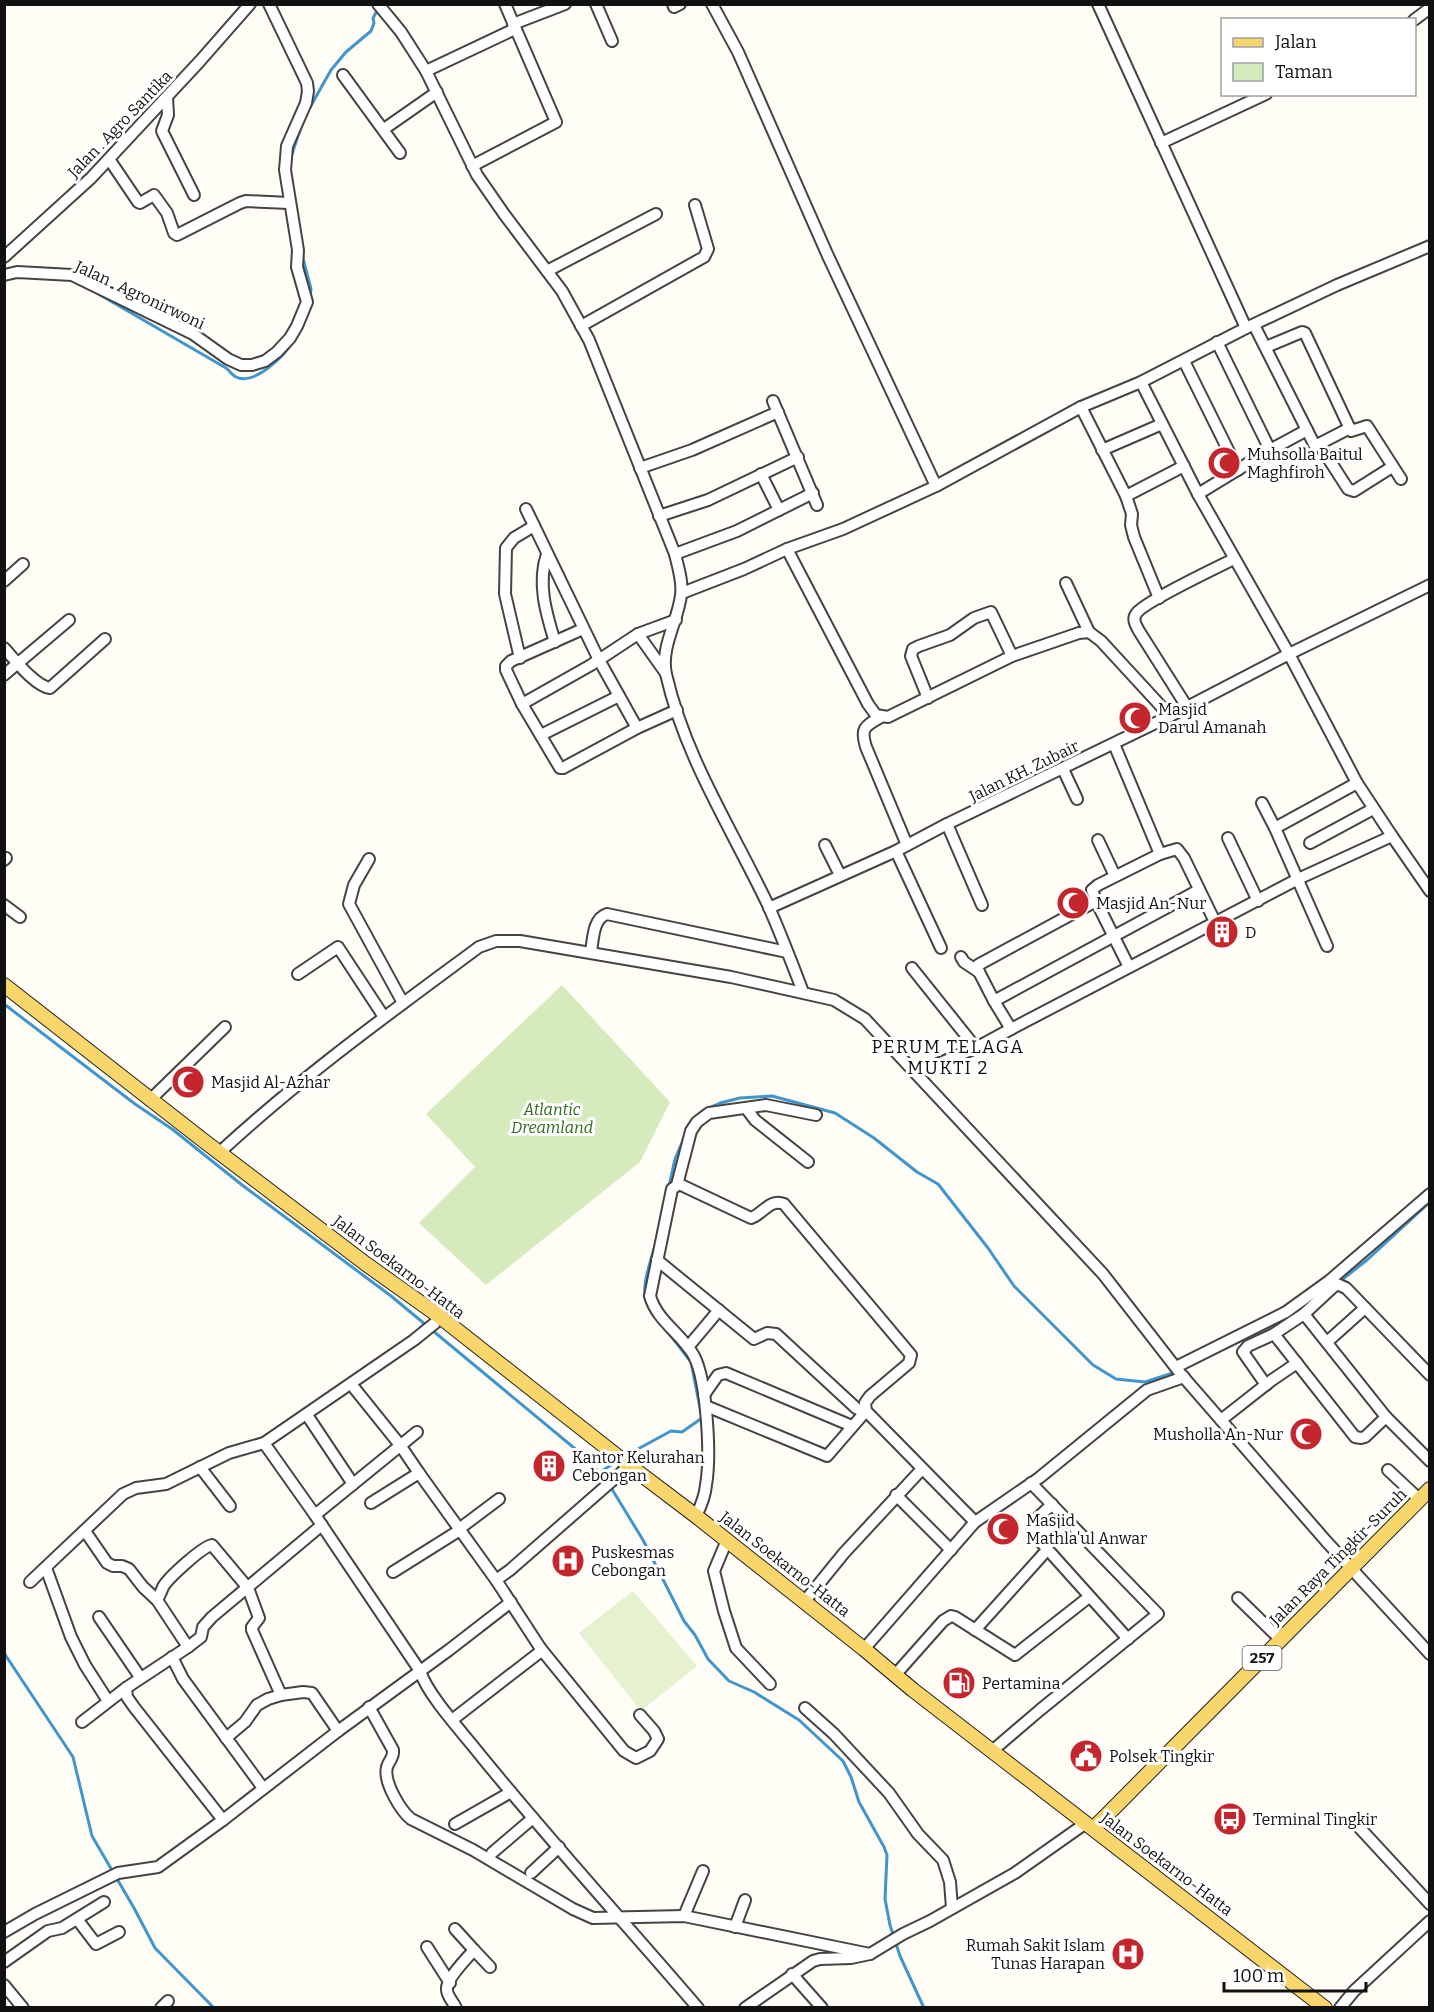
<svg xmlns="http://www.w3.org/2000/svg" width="1434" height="2012" viewBox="0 0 1434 2012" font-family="Bitter,serif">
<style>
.green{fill:#d5ebbd}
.pitch{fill:#e6f2cf}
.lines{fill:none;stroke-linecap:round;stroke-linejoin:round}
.stream{stroke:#3f96cf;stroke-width:3}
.minor-casing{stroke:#444;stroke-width:14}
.major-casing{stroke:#222;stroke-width:16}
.minor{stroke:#fff;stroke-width:10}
.major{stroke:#f9d66b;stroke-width:14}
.labels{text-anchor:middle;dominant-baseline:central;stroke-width:6;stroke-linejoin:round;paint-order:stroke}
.shield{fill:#fff;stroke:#585858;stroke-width:1.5}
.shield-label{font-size:15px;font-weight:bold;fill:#111}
.street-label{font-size:16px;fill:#111;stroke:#fff}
.poi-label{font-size:16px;fill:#111;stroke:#fff;text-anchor:start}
.park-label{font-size:16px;font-style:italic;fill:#2f6b1f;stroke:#fff}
.neighbourhood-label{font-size:18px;letter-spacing:1.5px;fill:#111;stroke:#fff}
</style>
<rect width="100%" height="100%" fill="#fffdf5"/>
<path class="green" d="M562,985L670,1102L640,1162L486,1285L419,1223L475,1167L426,1114Z"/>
<path class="pitch" d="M633,1591L697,1666L641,1711L579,1633Z"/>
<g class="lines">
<g class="stream">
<path d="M309,109L331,70L346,52L371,31L374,23L373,18L378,9"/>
<path d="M290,160L302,124"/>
<path d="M302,255L311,289L310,296"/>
<path d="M95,292L226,368C229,370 232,375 236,377C255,386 285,355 293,341"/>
<path d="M4,1004L135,1104L172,1129L242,1185L391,1296L585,1457L606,1481"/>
<path d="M692,1121L694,1118L704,1110L720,1103L740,1098L772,1096L835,1113L874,1138L917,1172L938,1184L988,1248L1014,1286L1093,1365L1116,1379L1145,1382L1176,1372"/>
<path d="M669,1186L675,1159L684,1138"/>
<path d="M1339,1282L1367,1260L1430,1202"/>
<path d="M648,1305C639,1289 651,1262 655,1245"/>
<path d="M1193,1364L1286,1319L1304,1307"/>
<path d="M625,1456L671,1431L682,1432L702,1418L691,1362L668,1332"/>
<path d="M599,1473L617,1461"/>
<path d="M610,1486L643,1540L684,1621L695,1635L708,1659L729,1681L754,1692L799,1720L843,1761L851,1777L859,1802L884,1847L887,1855L885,1899L890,1925L900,1956L924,2008"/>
<path d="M4,1653L73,1757L92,1836L134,1908L155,1948L214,2008"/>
</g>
<g class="minor-casing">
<g id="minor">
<path d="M378,4L401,32L426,71L477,175L504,214L562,291L589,340L675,554C678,567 683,581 681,595C678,621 660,648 666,674C685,758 733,831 769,907C781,935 792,963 803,992"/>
<path d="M596,4L612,41"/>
<path d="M673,4L674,7L680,4"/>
<path d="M712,4L738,52L828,256L936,486"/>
<path d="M1098,4L1246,328"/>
<path d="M1414,20L1430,8"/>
<path d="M513,24L565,4"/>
<path d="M426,71L515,29"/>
<path d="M343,75L400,153"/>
<path d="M167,97L168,115L162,131L194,195"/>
<path d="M384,129L437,92"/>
<path d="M1161,143L1266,94"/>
<path d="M109,159L138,202L140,203L154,195L167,213L174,233L177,235L240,203L246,201L289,203"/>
<path d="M472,166L556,122L505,4"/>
<path d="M4,257L91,178L200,61L250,4"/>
<path d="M547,271L656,214"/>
<path d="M4,275L17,272L72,275L193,334L228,359L241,365H252L265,361L277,352L290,338L297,326L307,302L297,267L298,250L285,170L287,146L306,103L308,91L307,83L269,4"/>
<path d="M1254,325L1315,446L1350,428"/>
<path d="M581,326L704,257L708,249L695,205"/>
<path d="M1217,342L1270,450"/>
<path d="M1266,347L1302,332L1305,333L1351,431L1367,426L1401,479"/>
<path d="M1184,361L1238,470"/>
<path d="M773,401L817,505"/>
<path d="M1081,407L1126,496L1132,514L1131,525L1134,537L1159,598"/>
<path d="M1319,444L1348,489L1354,491L1392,467"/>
<path d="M1102,450L1162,424"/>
<path d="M640,468L692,450L778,412"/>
<path d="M761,474L779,510"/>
<path d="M1198,494L1270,450L1307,430"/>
<path d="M1126,496L1184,466"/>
<path d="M526,509L599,660L637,728"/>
<path d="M659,516L708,500L798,457"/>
<path d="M787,549L868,704L876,715L888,717L1012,656L1079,633L1089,632L1101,641L1170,716"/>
<path d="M547,554C537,583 546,613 555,642"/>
<path d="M675,554L737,531L813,493"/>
<path d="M4,581L23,564"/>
<path d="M1066,583L1089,632"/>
<path d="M682,593L744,569L787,549L843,529L936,486L1081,407L1141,382L1246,328L1337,285L1430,246"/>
<path d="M583,629L511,661L506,666V670L522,704L560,768H563L637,728L677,710"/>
<path d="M638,634L665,672"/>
<path d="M4,648C15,660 35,686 50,688L105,639"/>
<path d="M520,658L505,594L506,548L514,538L534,526"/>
<path d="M4,675L69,620"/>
<path d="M928,698L911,656L913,649L919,646L950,635L974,618L991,612L1012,656"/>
<path d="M522,704L591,665L638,634L676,620"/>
<path d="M1187,707L1139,631C1136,625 1132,620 1136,614C1142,603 1218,567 1234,559"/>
<path d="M881,717C865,726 860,728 866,747L907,845"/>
<path d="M541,735L619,696"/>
<path d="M1114,744L1160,854"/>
<path d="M1063,769L1077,799"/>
<path d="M1262,803L1275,828"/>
<path d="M947,824L982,905"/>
<path d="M1392,836L1430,891"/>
<path d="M1228,838L1258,901"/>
<path d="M1098,840L1115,876"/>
<path d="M1310,843L1373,809"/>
<path d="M825,845L840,875"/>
<path d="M896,851L941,948"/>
<path d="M369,859L354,885L349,904L403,1003"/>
<path d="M4,860L6,858"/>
<path d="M1096,901L1092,890L1098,885L1160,854L1177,849L1184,858L1216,924"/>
<path d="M4,905L20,917"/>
<path d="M769,908L896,851L947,824L1170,716L1289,654L1430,585"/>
<path d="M1327,946L1275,828L1357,783"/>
<path d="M591,952C593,940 593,918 607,914L787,952"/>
<path d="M961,957L964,962L979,972"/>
<path d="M912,968L976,1048"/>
<path d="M298,974L338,947L384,1017"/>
<path d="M994,1001L1199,890"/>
<path d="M1011,1029L1298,879L1392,836L1357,783L1289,654L1198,494L1141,382"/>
<path d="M916,1073L976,1048L1011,1029L994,1001L977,968L978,965L1096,901L1129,967"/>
<path d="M151,1099L225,1027"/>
<path d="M746,1108L755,1120L808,1162"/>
<path d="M220,1152C301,1077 390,1013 479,947L496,941H520L731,977L834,1000L865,1019L1103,1274L1180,1373L1326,1541L1430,1654"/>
<path d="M677,1185L691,1131L697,1122L709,1113L766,1105L816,1115"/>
<path d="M657,1260L754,1339L767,1333L776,1334L856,1408L864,1412"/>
<path d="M1304,1314L1386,1417"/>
<path d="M439,1316L435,1323L414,1340L264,1443L315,1515L420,1671C428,1696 464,1734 481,1756C551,1842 626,1924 698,2008"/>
<path d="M1327,1342L1365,1308"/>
<path d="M688,1347L719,1310"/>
<path d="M1176,1367L1286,1312L1329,1281L1430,1194"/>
<path d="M1430,1375L1346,1288L1337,1284L1332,1288L1304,1314L1274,1334L1355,1437L1361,1438L1365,1437L1386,1417L1430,1461"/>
<path d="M351,1384L400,1445L419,1473"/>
<path d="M1266,1385L1243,1352L1248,1346L1274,1334"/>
<path d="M704,1395L718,1375L726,1373L852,1426"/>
<path d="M706,1406L827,1456L866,1411"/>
<path d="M307,1415L353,1484"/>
<path d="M1221,1420L1272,1380L1297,1363"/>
<path d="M200,1467L230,1506"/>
<path d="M1388,1470L1419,1499"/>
<path d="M896,1495L951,1550"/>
<path d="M371,1503L419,1473L496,1580"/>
<path d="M1052,1504C1045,1512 1031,1521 1032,1532L1128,1639"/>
<path d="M315,1515L417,1432"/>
<path d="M696,1516C701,1506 705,1496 706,1485C711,1456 707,1381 694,1356C682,1334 657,1321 650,1296L672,1189L679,1184L751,1218C763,1214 770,1198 784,1204L911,1355L909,1363L870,1396L865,1403L866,1411L975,1522"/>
<path d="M459,1529L499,1499"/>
<path d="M85,1531L107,1563L113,1566H122L129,1569L143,1587L157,1600L188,1647"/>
<path d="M727,1540L714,1571L724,1611L736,1648L770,1684"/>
<path d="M46,1568L71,1637L85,1665L108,1701"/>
<path d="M393,1572L460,1530"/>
<path d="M30,1582L123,1494L136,1488L166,1484L229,1453L264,1443"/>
<path d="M1238,1598L1280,1639"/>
<path d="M157,1600C160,1595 161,1592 163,1587C168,1578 202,1547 212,1545L248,1588L259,1618L252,1627V1630L281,1695L303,1692L312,1693L338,1731"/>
<path d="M805,1601L844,1553L922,1469"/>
<path d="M99,1617L140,1677"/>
<path d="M975,1630L1047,1550"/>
<path d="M541,1649L624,1751L636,1758L650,1751L658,1739L654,1731L640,1715"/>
<path d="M864,1649L975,1522L1039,1478L1147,1390L1184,1377"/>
<path d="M172,1657L183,1679L263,1788"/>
<path d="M896,1674L943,1621L951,1616L955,1617L1015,1655L1089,1597"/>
<path d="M369,1707L393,1750C394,1758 389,1760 387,1767C383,1782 401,1811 411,1819L473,1850L573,1909L593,1918L684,1916L870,1954"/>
<path d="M805,1708L834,1734L889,1793L918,1834L943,1860L950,1882L952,1908"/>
<path d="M452,1720L540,1652L541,1649L496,1580L510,1570L629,1466"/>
<path d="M82,1722L126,1688"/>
<path d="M226,1738L245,1722L257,1705L268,1699L281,1695"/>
<path d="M992,1751L1040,1710L1158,1614L1031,1483"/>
<path d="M223,1820L134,1707L127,1697L126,1688L188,1647L201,1637L203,1627L212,1617L322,1525"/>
<path d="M455,1824L511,1792"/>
<path d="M1357,1825L1430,1904"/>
<path d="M492,1853L533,1818"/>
<path d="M531,1873L559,1847"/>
<path d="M684,1916L703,1871"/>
<path d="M77,1919L96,1944L119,1932"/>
<path d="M735,1927L745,1900"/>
<path d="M455,1929L474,1950C467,1958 445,1980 447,1990C447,1996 454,2003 456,2008"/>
<path d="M4,1932L35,1914L118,1873L158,1867L223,1820L338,1731L449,1650L511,1602"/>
<path d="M427,1947L450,1983"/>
<path d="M474,1950L490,1967"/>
<path d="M4,1962L48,1931L62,1928L104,1902"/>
<path d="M792,1974L822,2008"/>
<path d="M4,1985L23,2008"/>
<path d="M161,2008L168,2001"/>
<path d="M745,2008L813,1961L820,1959L851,1958L870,1954L903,1934L930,1921L1015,1873L1086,1823"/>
<path d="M1340,2008L1354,1991L1430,1921"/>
</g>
</g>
<g class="major-casing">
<g id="major">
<path d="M4,985L204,1141L366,1264L439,1316L626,1463L696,1516L864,1649L913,1690L1325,2008"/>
<path d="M1094,1828L1430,1489"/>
</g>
</g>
<use href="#minor" class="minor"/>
<use href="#major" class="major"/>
</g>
<defs>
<g id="mosque-disc" transform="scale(1.725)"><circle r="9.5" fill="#c4262e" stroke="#fff"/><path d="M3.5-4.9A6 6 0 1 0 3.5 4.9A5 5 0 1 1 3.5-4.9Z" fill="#fff"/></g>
<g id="building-disc" transform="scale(1.725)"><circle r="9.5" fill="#c4262e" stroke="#fff"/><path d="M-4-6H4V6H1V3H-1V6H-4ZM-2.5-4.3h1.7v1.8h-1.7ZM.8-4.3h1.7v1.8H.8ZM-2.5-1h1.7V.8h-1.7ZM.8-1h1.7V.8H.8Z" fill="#fff"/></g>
<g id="hospital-disc" transform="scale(1.725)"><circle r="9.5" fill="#c4262e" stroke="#fff"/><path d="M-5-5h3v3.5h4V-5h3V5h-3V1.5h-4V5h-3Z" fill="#fff"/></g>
<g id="fuel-disc" transform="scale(1.725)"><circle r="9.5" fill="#c4262e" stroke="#fff"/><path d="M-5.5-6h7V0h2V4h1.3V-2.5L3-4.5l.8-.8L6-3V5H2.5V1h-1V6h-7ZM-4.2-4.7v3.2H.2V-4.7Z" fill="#fff"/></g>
<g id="civic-disc" transform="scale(1.725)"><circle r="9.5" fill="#c4262e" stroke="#fff"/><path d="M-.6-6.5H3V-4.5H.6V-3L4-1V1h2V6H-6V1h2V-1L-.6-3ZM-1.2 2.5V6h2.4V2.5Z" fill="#fff"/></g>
<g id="bus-disc" transform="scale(1.725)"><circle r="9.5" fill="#c4262e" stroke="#fff"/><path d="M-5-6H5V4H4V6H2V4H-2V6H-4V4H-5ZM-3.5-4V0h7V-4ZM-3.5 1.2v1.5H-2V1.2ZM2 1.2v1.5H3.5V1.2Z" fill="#fff"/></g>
</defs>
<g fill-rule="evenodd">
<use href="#mosque-disc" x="1224" y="463"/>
<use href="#mosque-disc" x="1135" y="718"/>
<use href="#mosque-disc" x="1073" y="903"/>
<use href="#building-disc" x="1222" y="932"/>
<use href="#mosque-disc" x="188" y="1082"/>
<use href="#mosque-disc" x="1306" y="1434"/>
<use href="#building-disc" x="549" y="1466"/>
<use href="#mosque-disc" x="1003" y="1529"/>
<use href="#hospital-disc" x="568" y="1561"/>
<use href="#fuel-disc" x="959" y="1683"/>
<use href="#civic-disc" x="1086" y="1756"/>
<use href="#bus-disc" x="1230" y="1819"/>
<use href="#hospital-disc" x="1128" y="1954"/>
</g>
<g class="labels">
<rect class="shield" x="1242.5" y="1646" width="39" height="24" rx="4.5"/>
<g class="shield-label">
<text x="1262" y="1658">257</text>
</g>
<g class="street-label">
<text transform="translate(120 124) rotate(-46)">Jalan . Agro Santika</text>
<text transform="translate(140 295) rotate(25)">Jalan . Agronirwoni</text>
<text transform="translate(1024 771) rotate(-26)">Jalan KH. Zubair</text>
<text transform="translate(399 1267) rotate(37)">Jalan Soekarno-Hatta</text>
<text transform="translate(1338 1557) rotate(-45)">Jalan Raya Tingkir-Suruh</text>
<text transform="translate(785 1564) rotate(38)">Jalan Soekarno-Hatta</text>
<text transform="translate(1167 1864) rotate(37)">Jalan Soekarno-Hatta</text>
</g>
<g class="poi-label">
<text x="1247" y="454">Muhsolla Baitul<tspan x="1247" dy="18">Maghfiroh</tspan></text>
<text x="1158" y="709">Masjid<tspan x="1158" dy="18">Darul Amanah</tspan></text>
<text x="1096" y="903">Masjid An-Nur</text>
<text x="1245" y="932">D</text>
<text x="211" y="1082">Masjid Al-Azhar</text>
<text x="1283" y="1434" text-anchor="end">Musholla An-Nur</text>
<text x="572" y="1457">Kantor Kelurahan<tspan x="572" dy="18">Cebongan</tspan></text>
<text x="1026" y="1520">Masjid<tspan x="1026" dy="18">Mathla'ul Anwar</tspan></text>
<text x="591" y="1552">Puskesmas<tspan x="591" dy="18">Cebongan</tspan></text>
<text x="982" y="1683">Pertamina</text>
<text x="1109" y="1756">Polsek Tingkir</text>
<text x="1253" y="1819">Terminal Tingkir</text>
<text x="1105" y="1945" text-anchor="end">Rumah Sakit Islam<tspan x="1105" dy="18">Tunas Harapan</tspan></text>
</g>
<g class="park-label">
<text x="552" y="1109">Atlantic<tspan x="552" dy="18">Dreamland</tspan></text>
</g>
<g class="neighbourhood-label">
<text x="948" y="1047">PERUM TELAGA<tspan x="948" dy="21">MUKTI 2</tspan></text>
</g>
</g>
<rect width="1434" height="2012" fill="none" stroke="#111111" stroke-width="12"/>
<rect x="1221" y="18" width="195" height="78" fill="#ffffff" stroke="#a0a0a0" stroke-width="1.5"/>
<rect x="1233" y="38" width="30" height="9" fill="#f9d66b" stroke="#a0a0a0" stroke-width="1.5"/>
<text x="1275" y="48" font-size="18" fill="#111111">Jalan</text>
<rect x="1233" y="63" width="30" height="18" fill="#d5ebbd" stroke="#a0a0a0" stroke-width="1.5"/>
<text x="1275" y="78" font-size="18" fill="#111111">Taman</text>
<path d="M1224 1982v9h142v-9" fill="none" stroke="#111111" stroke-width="3"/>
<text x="1233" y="1982" font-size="18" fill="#111111" stroke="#ffffff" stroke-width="4.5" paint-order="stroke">100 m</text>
</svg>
